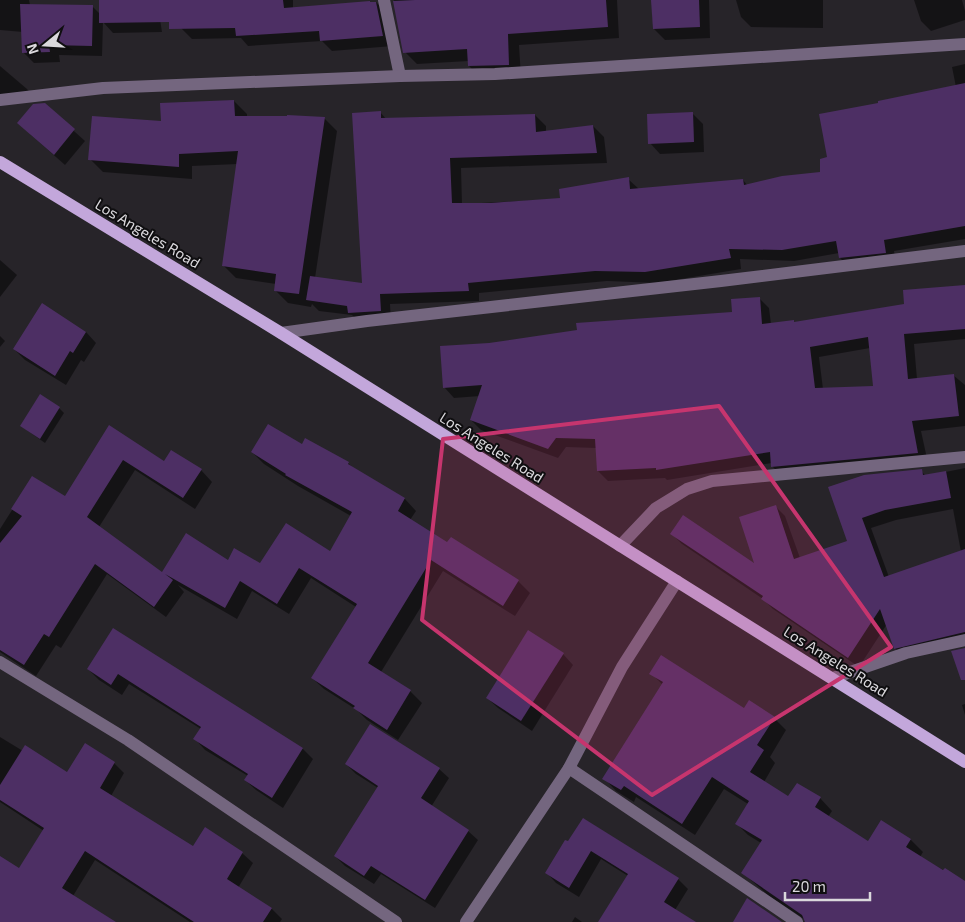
<svg xmlns="http://www.w3.org/2000/svg" width="965" height="922" viewBox="0 0 965 922" font-family="'Exo 2',sans-serif">
<style>
.shadow{fill:#0007;fill-rule:evenodd}
.building{fill:#4d2f64;fill-rule:evenodd}
.lines{fill:none;stroke-linecap:round;stroke-linejoin:round}
.minor{stroke:#74667f;stroke-width:12}
.major{stroke:#c3a7db;stroke-width:12}
.marked{fill:#c6356e;fill-opacity:0.2;stroke:#c6356e;stroke-width:4;stroke-linejoin:round}
.labels{text-anchor:middle;dominant-baseline:central;stroke-width:4;stroke-linejoin:round;paint-order:stroke}
.street-label{font-size:15px;fill:#dad8dc;stroke:#0f0e10}
</style>
<rect width="100%" height="100%" fill="#272429"/>
<g class="shadow">
<path d="M0,0H29L30,5L92,6L102,16L99,0H157L162,32L113,33L103,22L102,56L59,55L60,62L34,63L23,52V32L0,30Z"/>
<path d="M182,0H293V8L376,2L386,12L393,46L332,51L322,41L248,46L241,38L192,39L181,28Z"/>
<path d="M394,0H617L619,38L519,45L521,77L481,78L469,66V61L417,64L405,52Z"/>
<path d="M653,0H709L710,38L665,40L654,29Z"/>
<path d="M736,0H823V28L751,27L741,17Z"/>
<path d="M914,0H962L965,11V20L931,31L921,21Z"/>
<path d="M965,64V239L894,251L896,263L851,269L840,258L839,253L794,261L740,259L741,269L657,283L607,281L479,293V301L390,304L391,321L360,323L352,315L319,311L312,304L311,307L288,303L275,290L276,284L236,278L223,265L238,164L192,166V179L103,172L90,159L162,123L234,101L247,114V117L324,118L337,131L315,278L363,285L380,112L387,120L535,115L546,126V132L593,126L604,137L607,163L461,168L462,204L561,199L628,179L639,189L743,180L748,186L822,173L828,158L880,104L956,87L952,67Z"/>
<path d="M0,66L27,89L36,99H0Z"/>
<path d="M44,104L85,141L65,165L30,134Z"/>
<path d="M692,113L703,124L704,152L660,154L650,143Z"/>
<path d="M0,260L17,275L0,297Z"/>
<path d="M965,286V339L914,344L917,379L953,375L965,385V426L921,431L928,463L782,476L772,466V463L667,480L665,478L608,481L598,471L596,448L566,447L558,458L481,430L471,420L480,396L454,398L444,387L489,344L733,313L759,298L769,308L771,324L795,323L906,305ZM870,348L874,388L823,389L819,357Z"/>
<path d="M86,332L96,343L84,362L81,360L66,385L25,360L14,349Z"/>
<path d="M0,336L5,341L0,347Z"/>
<path d="M59,408L64,413L45,443L21,426Z"/>
<path d="M110,427L165,462L201,470L212,482L195,509L135,470L99,527L162,574L228,562L261,564L330,552L351,516L298,486L264,464L252,452L302,446L348,463L355,470L405,499L416,511L410,520L448,544L451,539L518,581L530,593L515,616L443,571L381,672L410,691L422,703L398,740L367,720L357,710L324,689L312,678L356,607L311,578L289,614L252,591L237,619L178,585L184,592L166,617L107,574L61,648L56,645L36,676L0,652V529L33,477L65,498Z"/>
<path d="M965,468V644L905,658L895,648L887,624L859,667L773,609L763,599L682,544L672,534L756,566L775,506L785,516L800,558L849,542L829,488L921,471L926,476ZM953,509L961,552L889,577L871,528L896,520Z"/>
<path d="M113,629L303,749L313,759L283,808L256,790L245,780L248,776L205,750L195,739L201,729L129,684L122,695L99,680L88,669Z"/>
<path d="M563,654L573,665L532,731L498,708L487,698Z"/>
<path d="M651,673L744,710L774,718L786,730L770,757L775,763L764,782L789,798H820L832,811L828,817L869,842L881,822L911,840L923,852L920,857L965,882V922H809L769,896L743,873L761,843L748,835L736,823L748,804L724,789L695,835L636,797L634,802L616,791L604,778L663,685Z"/>
<path d="M965,704V715L962,705Z"/>
<path d="M0,737L23,751L68,773L85,745L114,763L124,773L111,796L193,848L205,829L242,853L253,863L238,888L272,909L282,919L280,922H190L95,860L73,896L113,922H0V858L19,870L44,831L0,802Z"/>
<path d="M346,764L439,769L449,778L431,807L468,831L478,840L435,908L381,874L374,884L345,866L335,856L378,788L356,774Z"/>
<path d="M584,819L678,879L688,889L675,910L694,922H599L628,876L601,859L579,897L556,883L547,873Z"/>
<path d="M575,917L582,922H572Z"/>
</g>
<g class="building">
<path d="M99,0H283L284,8L370,1V2H376L383,36L320,41L319,31L236,36L235,28L169,29V22L99,23Z"/>
<path d="M415,0H606L608,27L508,34L509,65L468,66L467,49L403,53L393,1Z"/>
<path d="M651,0H699L700,27L653,29Z"/>
<path d="M20,4L93,5L92,46L49,45L50,52L22,53Z"/>
<path d="M965,83V226L884,240L886,253L839,258L836,241L782,250L729,249L731,258L645,272L595,271L468,283L469,291L380,294L381,311L348,313L347,306L306,300L310,276L362,283L352,113L381,111V118L535,114L536,132L593,125L597,153L450,158L452,203H491L560,198L559,189L629,177L630,189L743,179L744,185L782,176L820,172V159L827,157L819,114L878,103V101Z"/>
<path d="M234,100L235,116H287V115L325,117L299,294L274,291L276,274L222,266L238,151L179,154V167L88,160L92,116L161,121L160,103Z"/>
<path d="M45,103L75,129L54,155L17,123L33,104Z"/>
<path d="M693,112L694,142L648,144L647,114Z"/>
<path d="M965,285V329L904,334L908,379L954,374L959,416L912,421L918,453L771,467L770,452L656,470V468L597,471L595,439L556,438L548,449L470,420L482,385L443,388L440,346L489,343L577,330L576,323L732,312L731,299L760,297L762,324L794,320V322L904,304L903,290ZM868,337L873,386L815,388L810,347Z"/>
<path d="M42,303L86,332L73,353L70,351L55,376L13,349Z"/>
<path d="M40,394L60,407L40,439L20,426Z"/>
<path d="M268,424L302,444L305,438L349,462L348,464L405,498L398,511L447,542L451,537L519,580L503,606L431,560L368,663L411,690L387,730L353,708L355,706L311,678L357,604L299,568L277,604L240,581L225,608L165,574L173,580L154,607L95,564L49,637L44,634L24,665L0,650V543L22,516L11,509L32,476L65,496L109,425L164,461L171,450L202,469L183,498L123,460L87,517L162,572L186,533L228,560L234,548L260,563L286,523L330,551L352,512L285,475L286,474L251,452Z"/>
<path d="M922,469L923,475L946,471L951,498L885,510L862,518L884,577L965,549V632L894,649L880,609L848,658L761,599L763,596L670,534L683,515L754,563L739,517L776,505L794,559L847,541L828,487L864,475Z"/>
<path d="M113,628L303,748L272,798L244,780L248,774L193,739L201,727L118,674L111,685L87,669Z"/>
<path d="M528,630L564,653L521,721L486,698Z"/>
<path d="M965,648V680H961L951,651Z"/>
<path d="M661,655L744,708L749,700L775,717L757,745L764,750L750,772L788,796L797,783L821,797L815,807L868,841L881,820L911,839L906,847L943,870L945,868L965,881V922H805L802,915L741,873L762,840L735,824L749,801L712,777L682,824L624,786L621,790L602,779L663,682L649,674Z"/>
<path d="M370,724L440,768L421,798L469,830L425,900L371,866L364,876L334,856L378,786L345,764Z"/>
<path d="M85,743L115,762L100,788L193,846L205,827L243,852L227,879L272,908L263,922H194L85,851L62,888L116,922H0V856L19,868L44,828L0,800V785L25,745L67,772Z"/>
<path d="M583,818L679,878L664,902L696,922H598L628,874L591,851L569,888L545,873L565,840L568,841Z"/>
<path d="M747,898L782,922H733Z"/>
</g>
<g class="lines">
<g class="minor">
<path d="M384,0L400,76"/>
<path d="M0,100L103,88L400,76L495,74L965,44"/>
<path d="M281,333L367,321L721,281L965,251"/>
<path d="M620,546L656,508L687,489L712,481L965,457"/>
<path d="M0,662L128,740L396,922"/>
<path d="M833,678L906,653L965,640"/>
<path d="M569,768L797,922"/>
<path d="M466,922L569,768L622,667L677,581"/>
</g>
<path class="major" d="M0,162L281,333L965,762"/>
</g>
<path class="marked" d="M719,406L891,647L652,795L422,620L443,439Z"/>
<g class="labels">
<g class="street-label">
<text transform="translate(148 233) rotate(31)">Los Angeles Road</text>
<text transform="translate(492 447) rotate(32)">Los Angeles Road</text>
<text transform="translate(836 661) rotate(32)">Los Angeles Road</text>
</g>
</g>
<g transform="translate(45 45) rotate(252)" stroke="#0f0e10" stroke-width="4" paint-order="stroke">
<path d="M0-4L9 19L0 12L-9 19Z" fill="#dad8dc"/>
<text y="-8" font-size="14" font-weight="bold" text-anchor="middle" fill="#dad8dc">N</text>
</g>
<path d="M785 892v8h85v-8" fill="none" stroke="#dad8dc" stroke-width="2.5"/>
<text x="792" y="892" font-size="15" fill="#dad8dc" stroke="#0f0e10" stroke-width="4" paint-order="stroke">20 m</text>
</svg>
